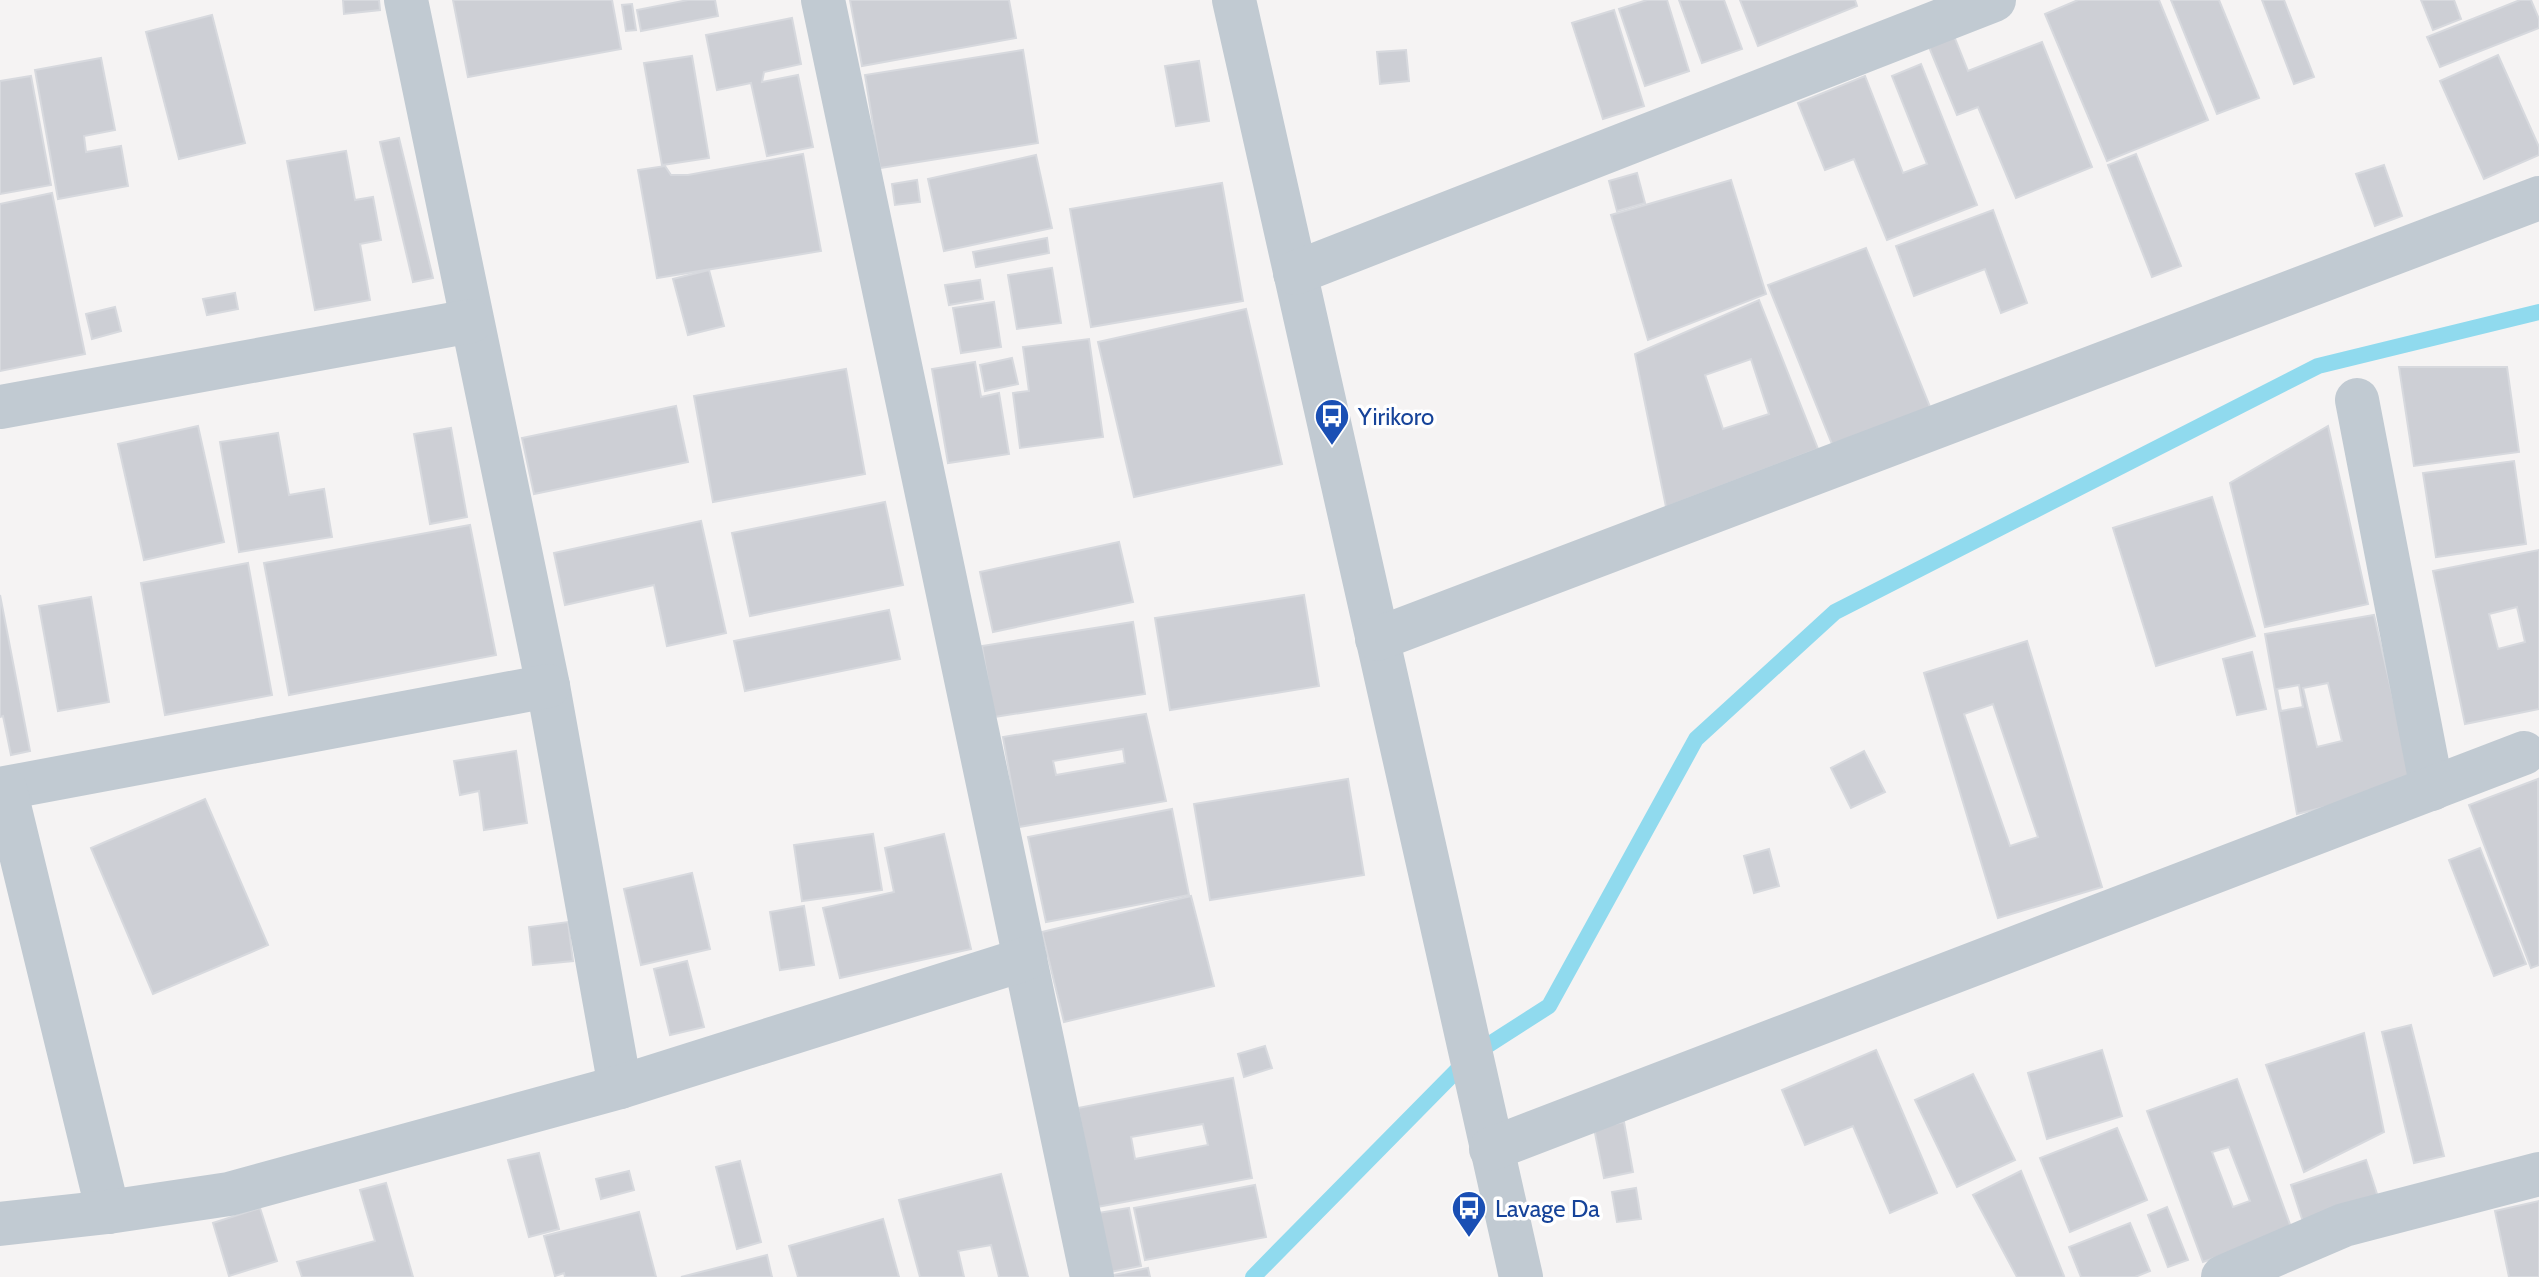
<svg xmlns="http://www.w3.org/2000/svg" width="2539" height="1277" viewBox="0 0 2539 1277" font-family="Cabin,sans-serif">
<style>
.lines{fill:none;stroke-linecap:round;stroke-linejoin:round}
.stream{stroke:#90daee;stroke-width:16}
.building{fill:#cdcfd5;stroke:#d7d9de;stroke-width:2;fill-rule:evenodd}
.street{stroke:#c1cad2;stroke-width:44}
.labels{text-anchor:middle;dominant-baseline:central;stroke-width:7;stroke-linejoin:round;paint-order:stroke}
.transit-label{font-size:24px;fill:#164399;stroke:#fff;text-anchor:start}
</style>
<rect width="100%" height="100%" fill="#f5f3f3"/>
<g class="lines">
<path class="stream" d="M1253,1277L1471,1056L1549,1006L1696,739L1835,612L2318,366L2539,312"/>
</g>
<g class="building">
<path d="M343,0H379L380,10L344,14Z"/>
<path d="M453,0H612L621,49L468,77Z"/>
<path d="M688,0H715L718,16L641,31L637,10Z"/>
<path d="M850,0H1009L1016,38L862,66Z"/>
<path d="M1647,0H1667L1689,71L1645,86L1619,9Z"/>
<path d="M1679,0H1724L1742,49L1702,63Z"/>
<path d="M1740,0H1855L1857,6L1758,46Z"/>
<path d="M2078,0H2159L2208,120L2107,161L2045,14Z"/>
<path d="M2171,0H2219L2259,98L2217,114Z"/>
<path d="M2262,0H2284L2314,77L2294,84Z"/>
<path d="M2421,0H2454L2461,19L2433,30Z"/>
<path d="M2520,0H2531L2539,19V28L2440,67L2427,37Z"/>
<path d="M632,4L636,30L626,31L622,5Z"/>
<path d="M1614,10L1644,106L1603,119L1572,23Z"/>
<path d="M212,15L245,143L179,159L146,32Z"/>
<path d="M792,18L801,64L764,72L762,82L798,75L813,147L767,156L751,83L717,90L706,35Z"/>
<path d="M1954,36L1968,71L2042,42L2092,167L2016,198L1978,107L1957,115L1929,47Z"/>
<path d="M1023,50L1038,143L880,168L865,75Z"/>
<path d="M1406,50L1409,81L1380,84L1377,52Z"/>
<path d="M2498,55L2539,147V155L2484,179L2440,81Z"/>
<path d="M692,56L709,158L662,165L644,63Z"/>
<path d="M101,58L115,130L84,136L86,152L121,146L128,186L58,199L35,70Z"/>
<path d="M1199,61L1209,121L1176,126L1165,66Z"/>
<path d="M1921,64L1977,205L1887,240L1854,159L1825,170L1798,103L1865,76L1903,173L1927,164L1892,76Z"/>
<path d="M31,76L51,185L0,194V81Z"/>
<path d="M399,138L433,278L413,282L380,142Z"/>
<path d="M346,151L355,200L373,197L381,240L360,244L370,300L315,310L287,161Z"/>
<path d="M803,154L821,251L657,278L638,170L665,166L671,175H688Z"/>
<path d="M2136,154L2181,266L2152,277L2108,165Z"/>
<path d="M1036,155L1052,228L944,251L928,179Z"/>
<path d="M2384,165L2402,216L2375,226L2356,174Z"/>
<path d="M1637,173L1645,203L1617,211L1609,181Z"/>
<path d="M917,180L920,202L895,205L892,184Z"/>
<path d="M1731,180L1766,294L1648,340L1611,215Z"/>
<path d="M1222,183L1243,301L1091,327L1070,209Z"/>
<path d="M52,193L85,354L0,371V204Z"/>
<path d="M1993,210L2027,303L2001,313L1985,269L1914,296L1896,246Z"/>
<path d="M1047,238L1049,253L976,267L973,252Z"/>
<path d="M1866,248L1932,412L1832,444L1768,285Z"/>
<path d="M1052,268L1061,323L1017,329L1008,275Z"/>
<path d="M709,270L724,326L688,335L673,279Z"/>
<path d="M980,280L983,299L949,305L945,285Z"/>
<path d="M235,293L238,309L207,315L203,299Z"/>
<path d="M1759,300L1818,449L1666,507L1635,354ZM1751,359L1769,414L1723,429L1705,375Z"/>
<path d="M994,302L1001,347L961,353L953,308Z"/>
<path d="M115,307L121,331L92,339L86,314Z"/>
<path d="M1246,309L1282,464L1134,497L1098,342Z"/>
<path d="M1089,339L1103,437L1020,448L1013,393L1029,391L1023,347Z"/>
<path d="M1012,358L1018,384L985,391L980,365Z"/>
<path d="M975,362L981,397L999,393L1009,454L948,463L932,369Z"/>
<path d="M2399,367H2507L2519,452L2414,466Z"/>
<path d="M846,369L865,474L713,502L694,396Z"/>
<path d="M676,406L688,462L534,494L522,438Z"/>
<path d="M198,426L224,542L144,560L118,444Z"/>
<path d="M2328,426L2368,604L2265,627L2230,483Z"/>
<path d="M451,428L467,517L430,524L414,434Z"/>
<path d="M278,433L289,495L324,489L332,537L239,552L220,442Z"/>
<path d="M2514,461L2526,544L2436,557L2423,473Z"/>
<path d="M2212,497L2255,636L2156,666L2113,528Z"/>
<path d="M885,502L903,585L750,616L732,533Z"/>
<path d="M701,521L726,633L667,646L654,585L565,605L554,553Z"/>
<path d="M470,525L496,655L289,695L264,563Z"/>
<path d="M1119,542L1133,602L993,632L980,572Z"/>
<path d="M2539,550V709L2465,724L2433,571ZM2517,607L2525,642L2498,649L2489,614Z"/>
<path d="M248,563L272,695L165,715L141,583Z"/>
<path d="M0,595L30,751L11,755L3,716L0,717Z"/>
<path d="M1304,595L1319,686L1170,710L1155,618Z"/>
<path d="M91,597L109,702L58,711L39,606Z"/>
<path d="M889,610L900,659L745,691L734,641Z"/>
<path d="M2374,615L2413,785L2297,814L2265,634ZM2328,683L2342,741L2317,747L2303,688ZM2299,685L2303,707L2281,711L2277,689Z"/>
<path d="M1133,622L1145,694L994,717L982,646Z"/>
<path d="M2027,641L2102,887L1998,918L1924,673ZM1993,704L2038,837L2010,846L1964,714Z"/>
<path d="M2252,652L2266,709L2237,715L2223,659Z"/>
<path d="M1146,714L1166,801L1019,827L1003,737ZM1123,749L1125,763L1056,775L1053,761Z"/>
<path d="M516,751L527,823L484,830L479,791L460,795L454,761Z"/>
<path d="M1864,751L1885,792L1851,808L1831,768Z"/>
<path d="M1348,779L1364,875L1210,900L1194,804Z"/>
<path d="M2538,779L2539,965L2531,968L2469,805Z"/>
<path d="M205,799L268,945L153,994L91,848Z"/>
<path d="M1172,809L1189,895L1046,922L1028,837Z"/>
<path d="M873,834L882,890L802,901L794,845Z"/>
<path d="M944,834L971,949L840,978L823,908L894,892L885,848Z"/>
<path d="M2480,848L2526,964L2494,976L2449,860Z"/>
<path d="M1769,849L1779,886L1754,893L1744,856Z"/>
<path d="M692,873L710,949L641,965L624,889Z"/>
<path d="M1191,896L1214,986L1064,1022L1042,932Z"/>
<path d="M804,906L814,965L780,970L770,912Z"/>
<path d="M568,922L573,961L533,965L529,927Z"/>
<path d="M687,961L704,1027L670,1035L654,969Z"/>
<path d="M2411,1025L2444,1156L2414,1163L2382,1032Z"/>
<path d="M2364,1033L2384,1132L2304,1172L2266,1065Z"/>
<path d="M1265,1046L1272,1068L1244,1077L1238,1054Z"/>
<path d="M1876,1050L1937,1193L1890,1213L1853,1126L1805,1145L1782,1090Z"/>
<path d="M2102,1050L2122,1116L2047,1139L2028,1073Z"/>
<path d="M1973,1074L2015,1160L1957,1187L1915,1100Z"/>
<path d="M1233,1078L1252,1178L1097,1207L1078,1108ZM1203,1124L1208,1145L1135,1159L1131,1137Z"/>
<path d="M2237,1079L2292,1230L2203,1262L2147,1111ZM2229,1147L2250,1201L2233,1207L2212,1152Z"/>
<path d="M1624,1122L1633,1172L1604,1178L1594,1128Z"/>
<path d="M2117,1128L2147,1200L2070,1232L2040,1158Z"/>
<path d="M539,1153L559,1229L529,1237L508,1160Z"/>
<path d="M2366,1160L2378,1197L2303,1222L2291,1185Z"/>
<path d="M740,1161L761,1242L737,1249L716,1167Z"/>
<path d="M629,1171L634,1190L601,1199L596,1179Z"/>
<path d="M2021,1171L2064,1276L2062,1277H2017L1973,1195Z"/>
<path d="M1001,1174L1028,1277H999L991,1245L958,1251L964,1277H920L899,1200Z"/>
<path d="M386,1183L413,1277H302L297,1262L375,1241L360,1190Z"/>
<path d="M1255,1185L1266,1237L1145,1260L1134,1208Z"/>
<path d="M1636,1188L1641,1219L1617,1222L1612,1192Z"/>
<path d="M2539,1201V1277H2509L2495,1211Z"/>
<path d="M2167,1207L2188,1260L2168,1267L2148,1215Z"/>
<path d="M260,1208L277,1261L229,1276L213,1223Z"/>
<path d="M1129,1208L1141,1266L1110,1272L1098,1213Z"/>
<path d="M639,1212L656,1277H565L564,1273L555,1276L544,1236Z"/>
<path d="M883,1219L899,1277H798L789,1246Z"/>
<path d="M2130,1223L2150,1271L2135,1277H2081L2069,1247Z"/>
<path d="M767,1255L772,1277H681Z"/>
<path d="M1148,1268L1150,1277H1113V1275Z"/>
</g>
<g class="lines">
<g class="street">
<path d="M406,0L548,686L620,1087"/>
<path d="M823,0L1092,1277"/>
<path d="M1234,0L1521,1277"/>
<path d="M1295,273L1994,0"/>
<path d="M2357,400L2432,789"/>
<path d="M0,407L471,321"/>
<path d="M1377,639L2539,198"/>
<path d="M0,789L548,686"/>
<path d="M5,789L108,1212"/>
<path d="M1491,1149L2524,753"/>
<path d="M0,1224L108,1212L229,1194L620,1087L1025,959"/>
<path d="M2223,1277L2344,1225L2539,1174"/>
</g>
</g>
<defs>
<g id="bus-pin" transform="scale(1.8)"><path d="M0 17L-7.5 6A9.5 9.5 0 1 1 7.5 6Z" fill="#1a4fb4" stroke="#fff"/><path d="M-5-6H5V4H4V6H2V4H-2V6H-4V4H-5ZM-3.5-4V0h7V-4ZM-3.5 1.2v1.5H-2V1.2ZM2 1.2v1.5H3.5V1.2Z" fill="#fff"/></g>
</defs>
<g fill-rule="evenodd">
<use href="#bus-pin" x="1332" y="416"/>
<use href="#bus-pin" x="1469" y="1208"/>
</g>
<g class="labels">
<g class="transit-label">
<text x="1358" y="416">Yirikoro</text>
<text x="1495" y="1208">Lavage Da</text>
</g>
</g>
</svg>
